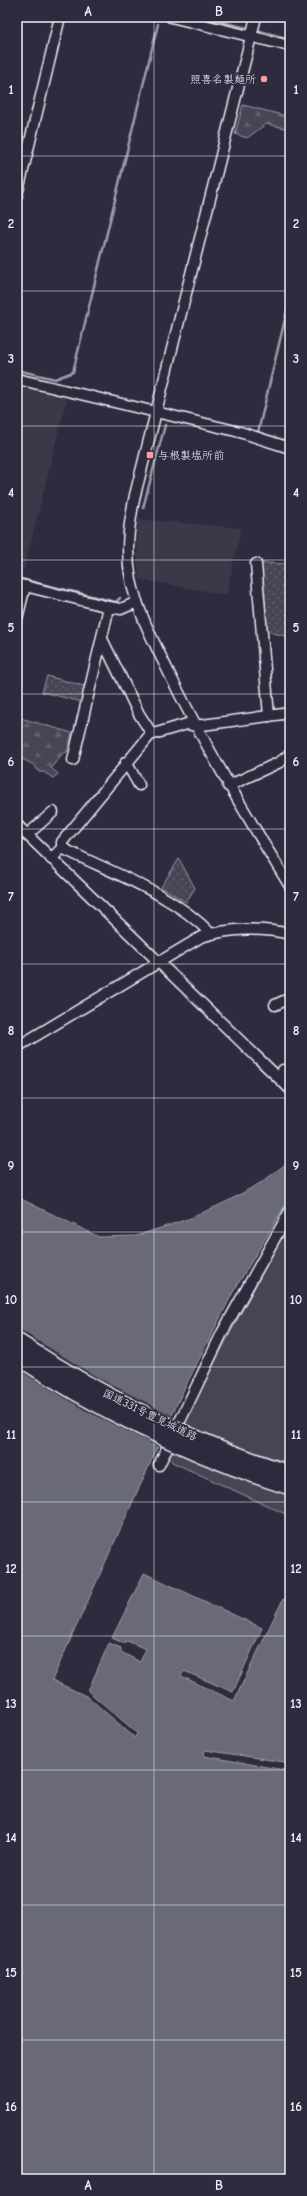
<svg xmlns="http://www.w3.org/2000/svg" width="307" height="2196" viewBox="0 0 307 2196" font-family="'Comic Neue','Klee One',sans-serif">
<style>
.built{fill:#3b3749}
.grass{fill:url(#grass-dots);stroke:#979aa6}
.forest{fill:url(#forest-firs);stroke:#979aa6}
.pitch{fill:#464455;stroke:#979aa6}
.water{fill:#696978;stroke:#9c9fab}
.pier{fill:#2f2a3d}
.lines{fill:none;stroke-linecap:round;stroke-linejoin:round}
.stream{stroke:#9c9fab;stroke-width:2.5}
.minor-casing{stroke:#e8f1f8;stroke-width:13}
.minor{stroke:#2f2a3d;stroke-width:10}
.highway-bridge-casing{stroke:#e8f1f8;stroke-width:18;stroke-linecap:butt}
.highway-bridge{stroke:#2f2a3d;stroke-width:15}
.grid{fill:none;stroke:#e8f1f8;stroke-width:1;stroke-opacity:0.55}
.poi-dot{fill:#ff9aa2;stroke:#2f2a3d;stroke-width:1.5}
.labels{text-anchor:middle;dominant-baseline:central;stroke-width:3.5;stroke-linejoin:round;paint-order:stroke}
.poi-label{font-size:11px;fill:#e8f1f8;stroke:#2f2a3d;text-anchor:end}
.street-label{font-size:11px;fill:#e8f1f8;stroke:#2f2a3d}
.neatline{fill:none;stroke:#e8f1f8;stroke-width:1.5}
.grid-label{font-size:13px;text-anchor:middle;font-weight:bold;fill:#e8f1f8}
</style>
<defs>
<pattern id="grass-dots" width="8" height="8" patternUnits="userSpaceOnUse"><rect width="8" height="8" fill="#464455"/><path d="M2 2h.1M6 6h.1" fill="none" stroke="#615f6e" stroke-width="1.8" stroke-linecap="round"/></pattern>
<pattern id="forest-firs" width="22" height="20" patternUnits="userSpaceOnUse"><rect width="22" height="20" fill="#464455"/><path d="M5 1l3.5 6h-7zM16 11l3.5 6h-7z" fill="#615f6e"/></pattern>
</defs>
<rect width="100%" height="100%" fill="#2f2a3d"/>
<filter id="ink" filterUnits="userSpaceOnUse"><feTurbulence type="fractalNoise" baseFrequency=".025" numOctaves="2"/><feDisplacementMap in="SourceGraphic" scale="8" xChannelSelector="R" yChannelSelector="G"/><feConvolveMatrix kernelMatrix="1 2 1 2 8 2 1 2 1" color-interpolation-filters="sRGB"/></filter>
<g filter="url(#ink)">
<g class="built">
<path d="M17,386L67,398L22,578L17,577Z"/>
<path d="M137,519L241,528L226,595L139,579L137,556Z"/>
</g>
<g class="grass">
<path d="M261,563L290,564V637L264,631Z"/>
<path d="M47,676L84,686L85,693L82,702L42,692Z"/>
<path d="M179,859L195,888L186,902L161,887Z"/>
</g>
<g class="forest">
<path d="M243,105L290,117V129L266,124L247,138L235,134Z"/>
<path d="M17,717L72,733L67,752L62,754L51,768L58,774L53,778L44,772H39L34,765L17,756Z"/>
</g>
<path class="pitch" d="M290,1226V1516L172,1462L169,1455L202,1386L284,1232Z"/>
<path class="water" d="M290,1161V1197L232,1294L182,1393L52,1680L88,1697L135,1738L137,1733L88,1691L109,1643L121,1648V1652L140,1662L146,1649L127,1641L123,1643L112,1638L144,1573L262,1628L233,1692L184,1671L181,1676L234,1701L283,1599L290,1602V1763L205,1750L204,1756L290,1771V2179H17V1197L99,1237L136,1236L191,1218L230,1200L262,1182Z"/>
<path class="pier" d="M17,1328L98,1378L173,1416L159,1447L85,1410L17,1369Z"/>
<g class="lines">
<g class="stream">
<path d="M202,17L251,29"/>
<path d="M256,30L290,39"/>
<path d="M17,370L55,379L73,372L158,24"/>
<path d="M258,432L290,298"/>
<path d="M143,508L165,425"/>
<path d="M17,578L116,602L120,598"/>
</g>
<g class="minor-casing">
<g id="minor">
<path d="M171,17L290,46"/>
<path d="M256,17L135,495C129,524 125,550 131,580C138,613 155,644 170,675C206,748 247,817 290,886"/>
<path d="M17,195L60,17"/>
<path d="M17,379L240,432L290,448"/>
<path d="M256,564L269,716"/>
<path d="M17,584L109,607L121,609L137,602"/>
<path d="M17,619L25,586"/>
<path d="M102,639L139,714L152,734"/>
<path d="M73,760L109,607"/>
<path d="M126,762L139,785"/>
<path d="M228,786L280,762L290,754"/>
<path d="M17,825L290,1089"/>
<path d="M27,835L53,812"/>
<path d="M62,848V842L150,735L187,724L195,726L290,713"/>
<path d="M51,859L62,848C110,872 174,894 211,934"/>
<path d="M275,1005L286,1000L290,1001"/>
<path d="M17,1047L201,937C228,928 262,927 290,934"/>
<path d="M283,1070L290,1075"/>
<path d="M159,1465L222,1333L290,1211"/>
</g>
</g>
<use href="#minor" class="minor"/>
<g class="highway-bridge-casing">
<g id="highway-bridge">
<path d="M17,1341C102,1396 193,1443 290,1473"/>
<path d="M17,1357C101,1411 194,1457 290,1487"/>
</g>
</g>
<use href="#highway-bridge" class="highway-bridge"/>
</g>
</g>
<path class="grid" d="M154,17V2179M17,156H290M17,291H290M17,426H290M17,560H290M17,694H290M17,829H290M17,964H290M17,1098H290M17,1232H290M17,1367H290M17,1502H290M17,1636H290M17,1770H290M17,1905H290M17,2040H290"/>
<g class="poi-dot">
<circle cx="264" cy="79" r="4"/>
<rect x="146" y="451" width="8" height="8" rx="2"/>
</g>
<g class="labels">
<g class="poi-label">
<text x="256" y="79">照喜名製麺所</text>
<text x="158" y="455" text-anchor="start">与根製塩所前</text>
</g>
<g class="street-label">
<text transform="translate(150 1415) rotate(26)">国道331号豊見城道路</text>
</g>
</g>
<rect width="307" height="2196" fill="none" stroke="#2f2a3d" stroke-width="44"/>
<rect x="22" y="22" width="263" height="2152" class="neatline"/>
<g class="grid-label">
<text x="88" y="16">A</text>
<text x="219" y="16">B</text>
<text x="11" y="94">1</text>
<text x="296" y="94">1</text>
<text x="11" y="228">2</text>
<text x="296" y="228">2</text>
<text x="11" y="363">3</text>
<text x="296" y="363">3</text>
<text x="11" y="497">4</text>
<text x="296" y="497">4</text>
<text x="11" y="632">5</text>
<text x="296" y="632">5</text>
<text x="11" y="766">6</text>
<text x="296" y="766">6</text>
<text x="11" y="901">7</text>
<text x="296" y="901">7</text>
<text x="11" y="1035">8</text>
<text x="296" y="1035">8</text>
<text x="11" y="1170">9</text>
<text x="296" y="1170">9</text>
<text x="11" y="1304">10</text>
<text x="296" y="1304">10</text>
<text x="11" y="1439">11</text>
<text x="296" y="1439">11</text>
<text x="11" y="1573">12</text>
<text x="296" y="1573">12</text>
<text x="11" y="1708">13</text>
<text x="296" y="1708">13</text>
<text x="11" y="1842">14</text>
<text x="296" y="1842">14</text>
<text x="11" y="1977">15</text>
<text x="296" y="1977">15</text>
<text x="11" y="2111">16</text>
<text x="296" y="2111">16</text>
<text x="88" y="2190">A</text>
<text x="219" y="2190">B</text>
</g>
</svg>
